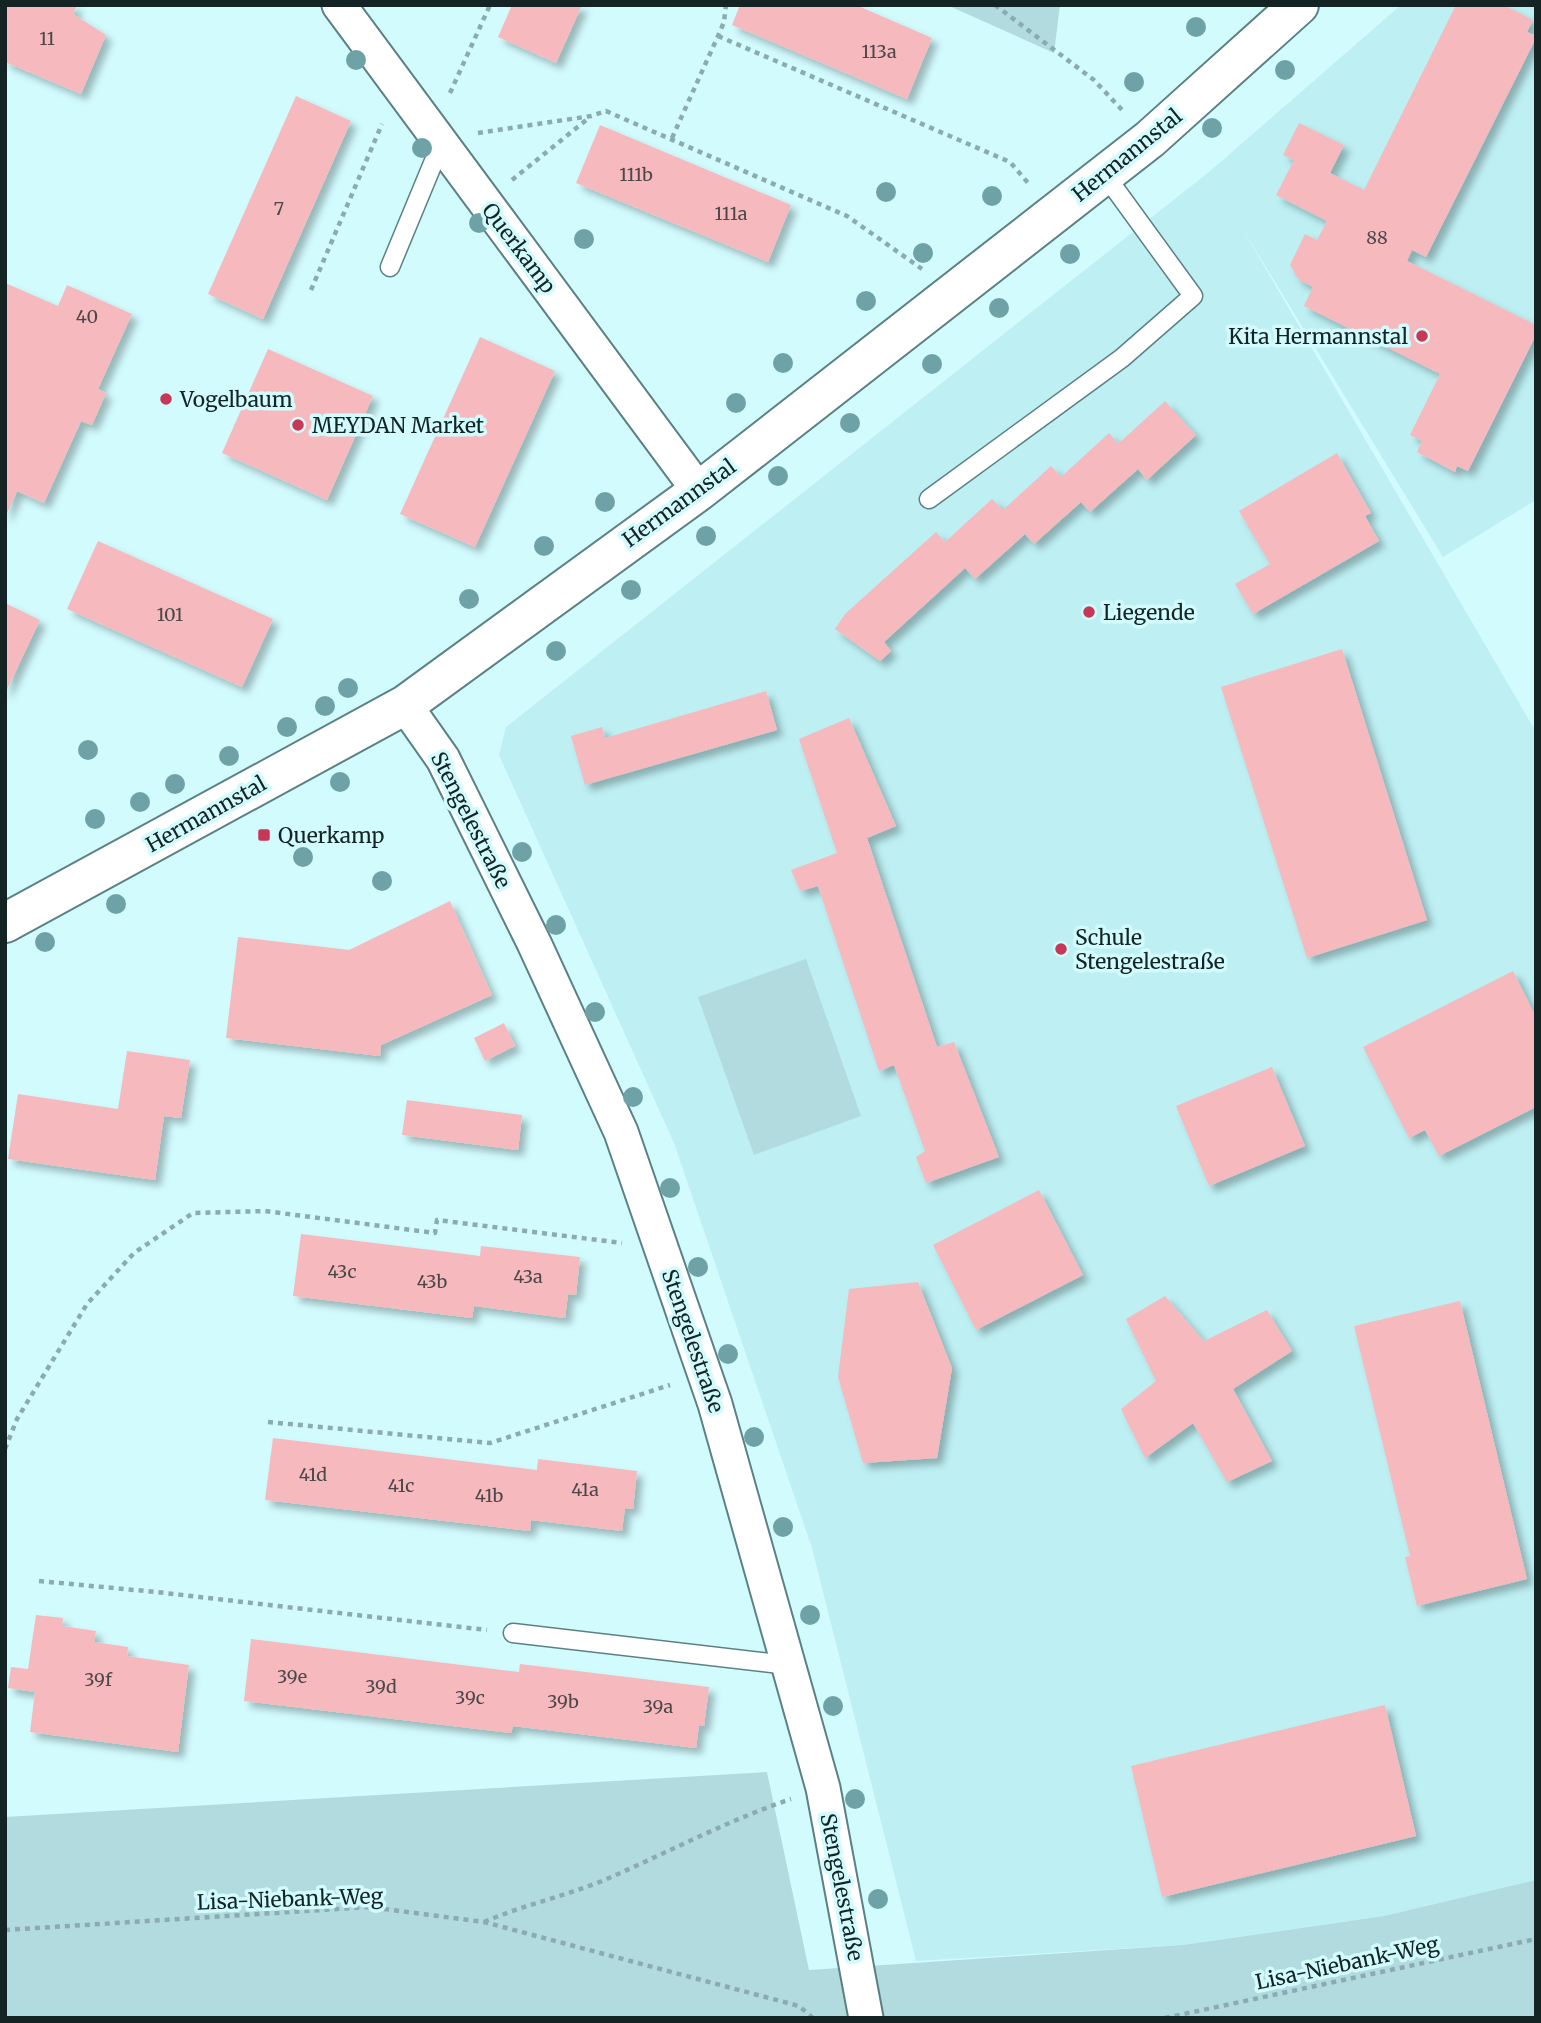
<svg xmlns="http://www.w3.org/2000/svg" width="1541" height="2023" viewBox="0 0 1541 2023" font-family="Merriweather,serif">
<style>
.built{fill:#bdeff3}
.green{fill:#b1dbdf}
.building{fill:#f6b9be;filter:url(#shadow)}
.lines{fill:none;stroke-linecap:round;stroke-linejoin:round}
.lane-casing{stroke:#5b8184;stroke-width:21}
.street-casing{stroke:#5b8184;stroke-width:37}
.secondary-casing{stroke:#5b8184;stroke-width:42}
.path{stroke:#8cabae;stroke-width:4.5;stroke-dasharray:5 5;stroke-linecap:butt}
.lane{stroke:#fff;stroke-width:18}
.street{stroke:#fff;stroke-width:33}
.secondary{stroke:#fff;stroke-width:38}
.tree{fill:#6fa2a7}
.poi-dot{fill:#c73756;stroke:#d2fbfe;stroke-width:2.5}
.labels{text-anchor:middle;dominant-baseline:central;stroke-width:7;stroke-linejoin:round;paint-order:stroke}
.number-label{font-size:18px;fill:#4c484a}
.street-label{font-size:21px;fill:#142324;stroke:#d2fbfe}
.poi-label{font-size:21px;fill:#142324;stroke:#d2fbfe;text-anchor:start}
</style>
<defs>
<filter id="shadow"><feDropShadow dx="6" dy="6" stdDeviation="3.5" flood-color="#0004"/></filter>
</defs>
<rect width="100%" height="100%" fill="#d2fbfe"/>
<path class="built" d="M1401,5H1536V500L1443,557L1239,223L1536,732V1880L1384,1916L1183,1945L916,1961L812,1548L674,1143L499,755L506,727L1209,172Z"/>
<g class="green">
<path d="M947,5H1060L1054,53Z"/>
<path d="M806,959L861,1116L754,1155L698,997Z"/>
<path d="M767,1772L809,1970L1183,1945L1384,1916L1536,1880V2018H5V1817Z"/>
</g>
<g class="building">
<path d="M5,5H77L73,14L106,35L81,94L5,62Z"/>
<path d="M512,5H582L556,63L498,37Z"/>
<path d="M740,5H856L932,38L907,99L732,25Z"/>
<path d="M1456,5H1504L1533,20L1527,32L1536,36V38L1426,257L1412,250L1407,261L1536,325V335L1468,471L1457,466L1455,472L1417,452L1422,441L1410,435L1440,374L1304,306L1313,287L1299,280L1290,265L1305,234L1317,240L1327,221L1276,195L1294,160L1283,155L1299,123L1344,145L1330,173L1364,190Z"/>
<path d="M296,96L351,121L263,319L208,294Z"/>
<path d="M600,125L791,205L768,262L576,183Z"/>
<path d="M5,283L58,306L67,285L132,314L98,389L106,393L92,425L81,421L44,503L17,491L5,518Z"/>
<path d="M480,337L555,371L475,547L400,514Z"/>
<path d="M268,349L373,396L327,500L222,453Z"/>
<path d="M1165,401L1196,435L1147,480L1138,469L1090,512L1081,502L1034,544L1025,534L975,579L965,568L884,642L891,651L880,661L835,629L845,614L936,532L945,542L992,499L1003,510L1051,466L1061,477L1109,433L1118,444Z"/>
<path d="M1337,453L1371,513L1365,516L1379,541L1253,614L1235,584L1270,564L1239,511Z"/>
<path d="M98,541L273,619L242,687L67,609Z"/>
<path d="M5,603L40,620L5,694Z"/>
<path d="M1342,649L1427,920L1307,958L1221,687Z"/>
<path d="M766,691L777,730L585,785L571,736L602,727L605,738Z"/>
<path d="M849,718L896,826L867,838L937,1047L954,1042L999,1157L926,1183L916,1157L925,1151L894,1065L879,1071L818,886L800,891L791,870L837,853L799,739Z"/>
<path d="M450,901L492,995L381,1045L380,1056L226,1038L238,937L349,950Z"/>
<path d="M1513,971L1536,1017V1107L1439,1156L1425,1130L1409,1138L1363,1047Z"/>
<path d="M504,1023L515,1046L485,1061L474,1038Z"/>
<path d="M127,1051L190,1060L181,1118L164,1116L155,1180L8,1159L18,1094L118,1109Z"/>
<path d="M1272,1067L1305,1146L1209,1186L1176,1106Z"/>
<path d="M407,1100L522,1115L518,1150L402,1135Z"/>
<path d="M1039,1190L1083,1275L976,1330L933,1245Z"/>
<path d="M301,1234L480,1256L481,1246L580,1257L576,1295L568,1294L565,1318L474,1306L472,1318L293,1296Z"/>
<path d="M918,1282L952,1368L937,1458L863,1463L838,1377L849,1289Z"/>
<path d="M1165,1296L1204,1341L1267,1310L1292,1351L1233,1389L1272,1461L1227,1482L1193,1423L1145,1458L1121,1409L1156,1381L1126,1319Z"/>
<path d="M1460,1301L1527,1579L1417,1606L1405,1557L1410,1556L1354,1326Z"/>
<path d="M273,1438L537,1470L538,1459L637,1471L633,1509L625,1508L622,1531L531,1520L530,1531L265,1500Z"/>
<path d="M36,1615L63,1618L62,1626L96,1631L94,1642L128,1647L127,1656L189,1665L178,1752L30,1732L35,1692L8,1688L11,1667L28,1669Z"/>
<path d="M251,1639L519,1672L520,1664L709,1687L704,1726L699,1725L696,1748L513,1726L511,1733L244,1701Z"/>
<path d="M1385,1705L1416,1836L1162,1897L1131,1766Z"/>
</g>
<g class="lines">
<g class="lane-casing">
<g id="lane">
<path d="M390,267L441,144"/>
<path d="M929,499L1122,358L1193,296L1105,175"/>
<path d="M513,1633L788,1665"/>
</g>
</g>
<g class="street-casing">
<g id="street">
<path d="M339,5L699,491"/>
<path d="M405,705L443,759L534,943L621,1132L715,1404L823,1788L866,2018"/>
</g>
</g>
<g class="secondary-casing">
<path id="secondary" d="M5,923L405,705L699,491L1150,139L1299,5"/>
</g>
<g class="path">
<path d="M995,5L1094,80L1123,111"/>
<path d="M718,36L1010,162L1029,184"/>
<path d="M450,93L490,5"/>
<path d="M478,133L591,116L606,111L847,216L922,269"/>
<path d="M672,138L718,36L724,22L726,5"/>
<path d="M512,180L590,117"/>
<path d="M311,290L382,124"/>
<path d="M268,1422L490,1443L670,1385"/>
<path d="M5,1449L17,1419L87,1304L134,1253L193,1213L265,1211L435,1233L437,1220L622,1243"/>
<path d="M39,1581L156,1592L487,1630"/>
<path d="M484,1922C523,1905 562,1897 602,1881C665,1854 726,1821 791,1799"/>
<path d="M5,1930L369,1907L484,1922L799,2006L813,2018"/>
<path d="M1165,2018L1536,1939"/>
</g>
<use href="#lane" class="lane"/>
<use href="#street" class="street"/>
<use href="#secondary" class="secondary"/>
</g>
<g class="tree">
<circle cx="1196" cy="27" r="10"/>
<circle cx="356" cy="60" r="10"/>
<circle cx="1285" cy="70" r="10"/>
<circle cx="1134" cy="82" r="10"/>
<circle cx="1212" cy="128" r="10"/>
<circle cx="422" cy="148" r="10"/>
<circle cx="886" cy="192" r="10"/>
<circle cx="992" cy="196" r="10"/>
<circle cx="479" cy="223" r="10"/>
<circle cx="584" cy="239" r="10"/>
<circle cx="923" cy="253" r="10"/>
<circle cx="1070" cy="254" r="10"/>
<circle cx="866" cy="301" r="10"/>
<circle cx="999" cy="308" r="10"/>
<circle cx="783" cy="363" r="10"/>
<circle cx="932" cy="364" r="10"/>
<circle cx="736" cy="403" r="10"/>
<circle cx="850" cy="423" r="10"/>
<circle cx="778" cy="476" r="10"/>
<circle cx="605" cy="502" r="10"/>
<circle cx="706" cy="536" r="10"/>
<circle cx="544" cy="546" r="10"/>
<circle cx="631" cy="590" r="10"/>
<circle cx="469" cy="599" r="10"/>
<circle cx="556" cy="651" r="10"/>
<circle cx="348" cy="688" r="10"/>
<circle cx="325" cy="706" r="10"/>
<circle cx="287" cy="727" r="10"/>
<circle cx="88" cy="750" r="10"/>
<circle cx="229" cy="756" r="10"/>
<circle cx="340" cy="782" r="10"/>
<circle cx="175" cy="784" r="10"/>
<circle cx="140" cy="802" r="10"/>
<circle cx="95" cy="819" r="10"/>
<circle cx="522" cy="852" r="10"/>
<circle cx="303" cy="857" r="10"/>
<circle cx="382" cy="881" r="10"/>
<circle cx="116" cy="904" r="10"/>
<circle cx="556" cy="925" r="10"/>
<circle cx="45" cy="942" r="10"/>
<circle cx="595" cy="1012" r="10"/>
<circle cx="633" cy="1097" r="10"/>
<circle cx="670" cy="1188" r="10"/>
<circle cx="698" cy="1267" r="10"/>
<circle cx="728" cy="1354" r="10"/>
<circle cx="754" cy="1437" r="10"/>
<circle cx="783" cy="1527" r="10"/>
<circle cx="810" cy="1615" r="10"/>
<circle cx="833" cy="1706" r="10"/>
<circle cx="855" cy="1799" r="10"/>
<circle cx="878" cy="1899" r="10"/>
</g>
<g class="poi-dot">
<circle cx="1422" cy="336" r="7"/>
<circle cx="166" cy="399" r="7"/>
<circle cx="298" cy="425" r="7"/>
<circle cx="1089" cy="612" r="7"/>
<rect x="257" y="828" width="14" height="14" rx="3.5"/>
<circle cx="1061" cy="949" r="7"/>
</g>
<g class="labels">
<g class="number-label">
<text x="47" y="38">11</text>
<text x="879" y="51">113a</text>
<text x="636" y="174">111b</text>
<text x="279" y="208">7</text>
<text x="731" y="213">111a</text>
<text x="1377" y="237">88</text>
<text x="87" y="316">40</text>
<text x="170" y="614">101</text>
<text x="342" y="1271">43c</text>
<text x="528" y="1276">43a</text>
<text x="432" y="1281">43b</text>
<text x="313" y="1474">41d</text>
<text x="401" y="1485">41c</text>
<text x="585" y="1489">41a</text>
<text x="489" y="1495">41b</text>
<text x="292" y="1676">39e</text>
<text x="98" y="1679">39f</text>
<text x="381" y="1686">39d</text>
<text x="470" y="1697">39c</text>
<text x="563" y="1701">39b</text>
<text x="658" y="1706">39a</text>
</g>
<g class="street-label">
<text transform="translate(1127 155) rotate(-39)">Hermannstal</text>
<text transform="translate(519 248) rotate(53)">Querkamp</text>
<text transform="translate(679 503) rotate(-36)">Hermannstal</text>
<text transform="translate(206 814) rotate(-29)">Hermannstal</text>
<text transform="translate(471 820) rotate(63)">Stengelestraße</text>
<text transform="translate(693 1341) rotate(71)">Stengelestraße</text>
<text transform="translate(842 1887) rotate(79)">Stengelestraße</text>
<text transform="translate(290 1899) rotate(-2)">Lisa-Niebank-Weg</text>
<text transform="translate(1347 1963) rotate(-12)">Lisa-Niebank-Weg</text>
</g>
<g class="poi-label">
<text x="1408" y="336" text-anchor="end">Kita Hermannstal</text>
<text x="180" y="399">Vogelbaum</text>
<text x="312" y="425">MEYDAN Market</text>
<text x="1103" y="612">Liegende</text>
<text x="278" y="835">Querkamp</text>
<text x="1075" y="937">Schule<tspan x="1075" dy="24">Stengelestraße</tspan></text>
</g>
</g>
<rect width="1541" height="2023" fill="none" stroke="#142324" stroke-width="14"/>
</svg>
